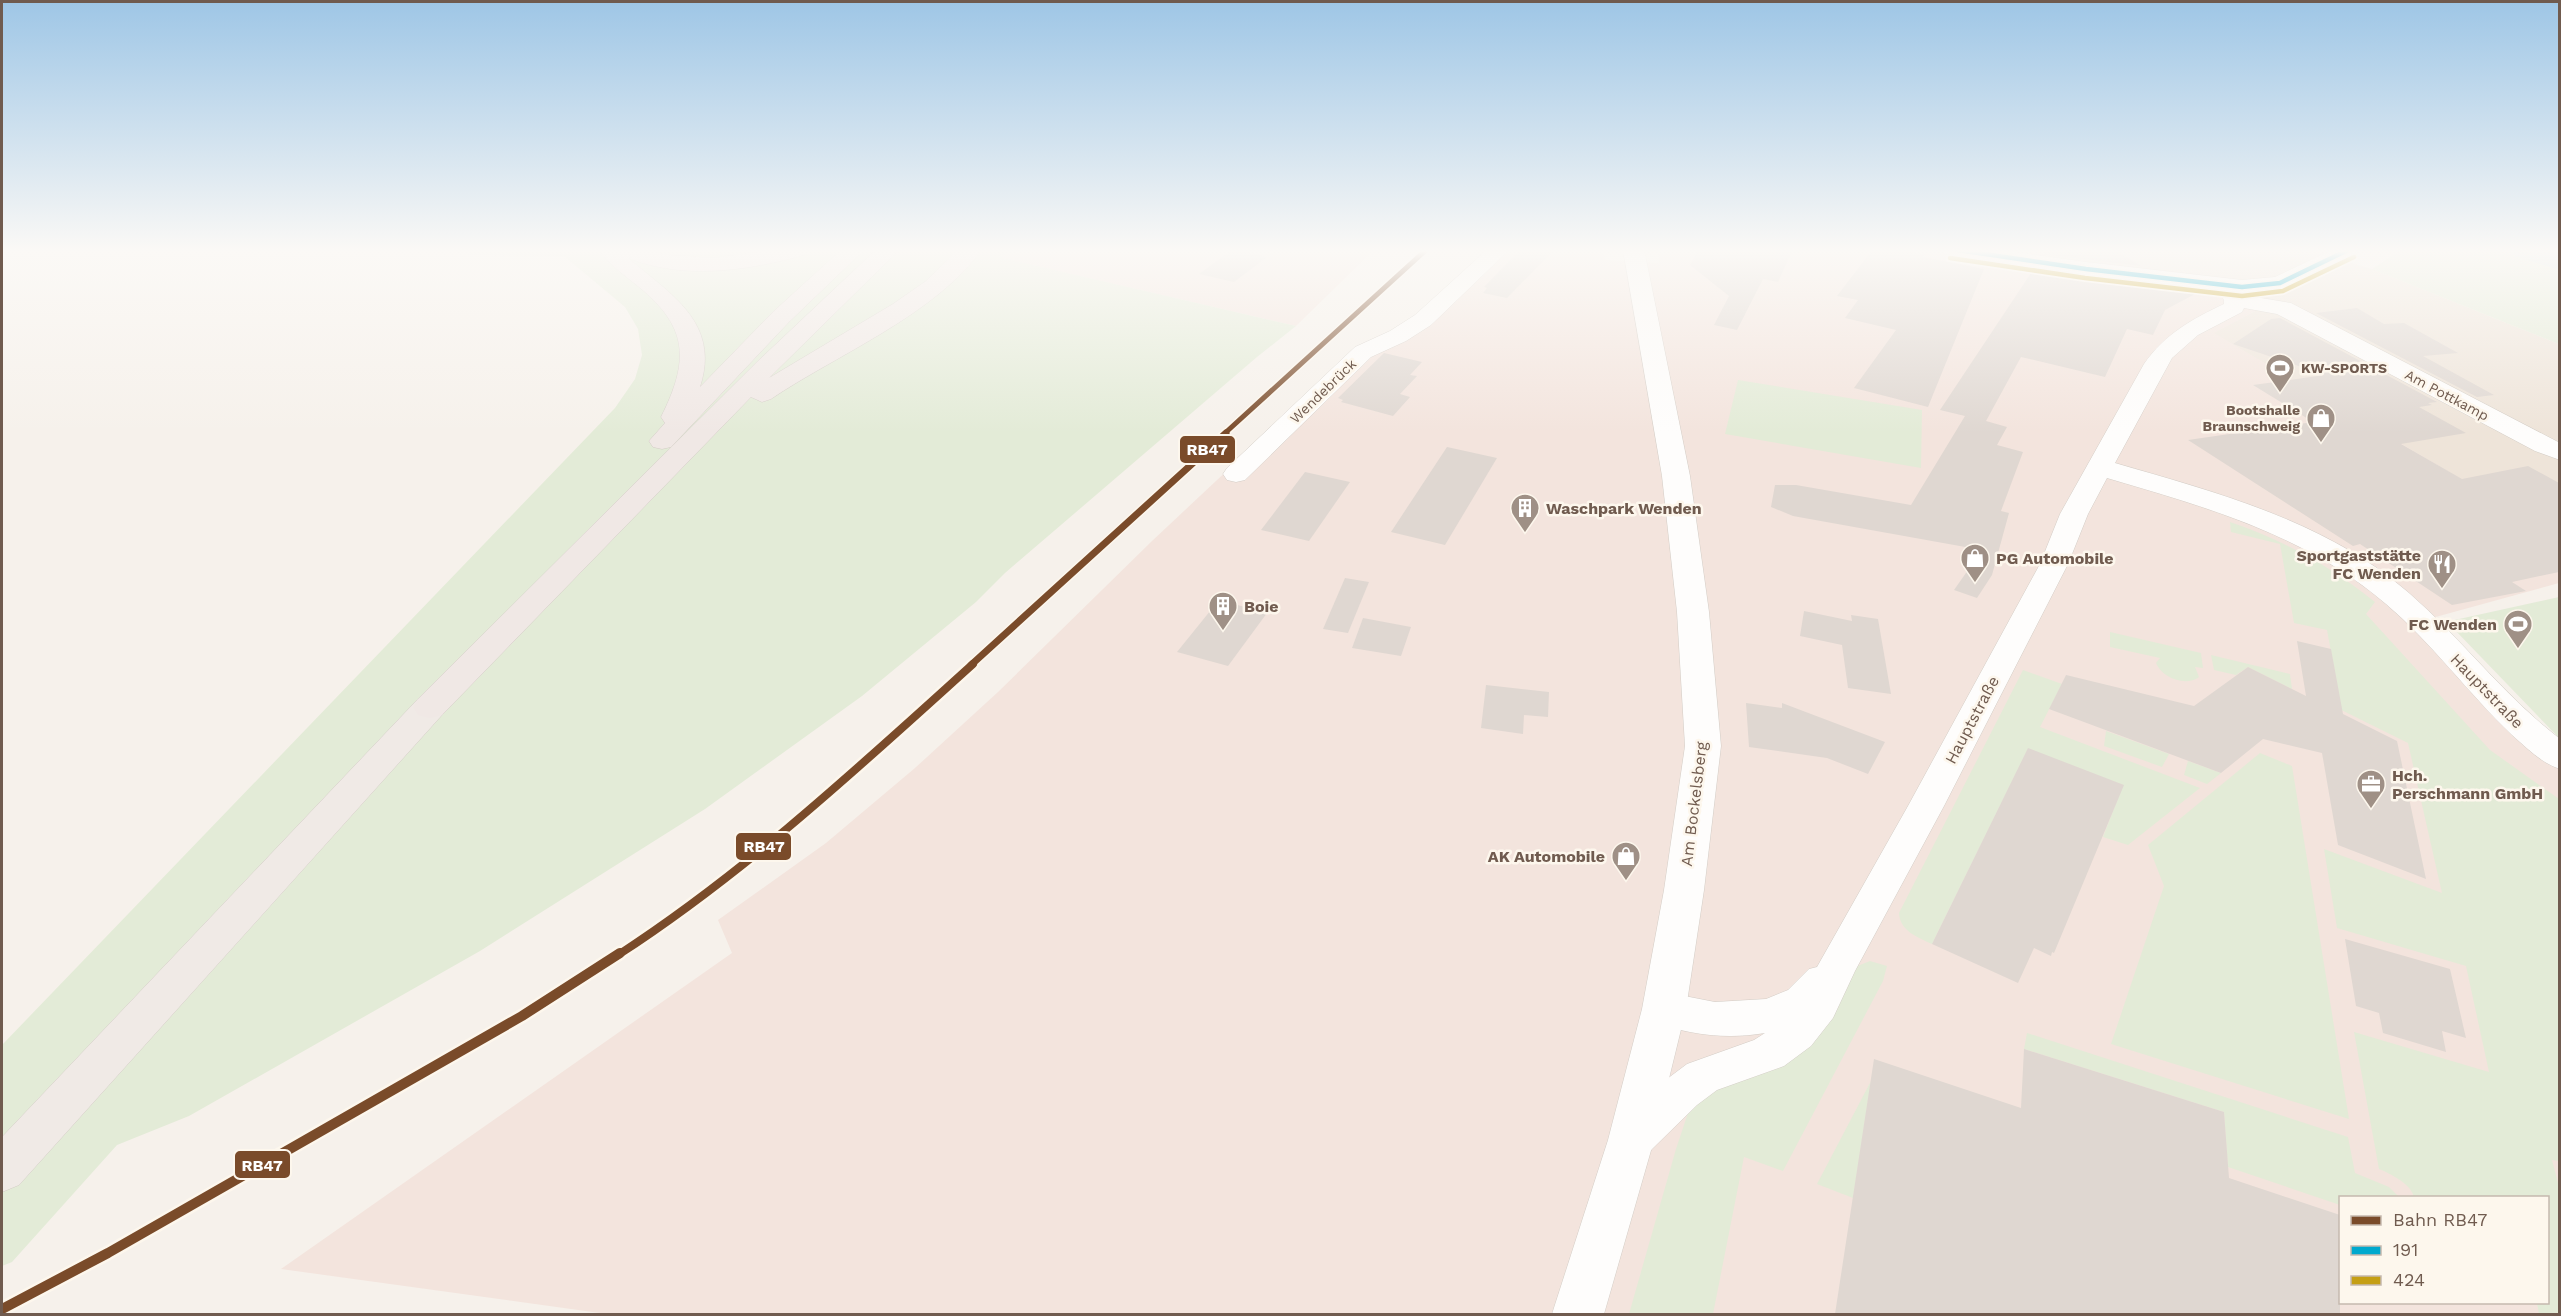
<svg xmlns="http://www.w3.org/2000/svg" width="2561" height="1316" viewBox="0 0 2561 1316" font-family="'Work Sans',sans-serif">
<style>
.residential{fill:#eee4d9}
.commercial{fill:#f3e4dd;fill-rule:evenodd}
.green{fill:#e3ebd7}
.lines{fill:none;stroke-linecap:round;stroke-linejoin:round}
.river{fill:#cfe2e4;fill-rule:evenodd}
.building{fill:#dfd7d1}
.minor-casing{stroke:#d3cdc6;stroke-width:1}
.tertiary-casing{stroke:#d3cdc6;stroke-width:1}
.secondary-casing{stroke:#d4cdc6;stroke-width:1}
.trunk-casing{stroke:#d4cdc7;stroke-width:1}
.motorway-casing{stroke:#d4cdc7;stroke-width:1}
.minor{fill:#fefdfc;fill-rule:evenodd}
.tertiary{fill:#fefdfc;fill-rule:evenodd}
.secondary{fill:#fefdfc;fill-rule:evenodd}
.trunk{fill:#f0eae6;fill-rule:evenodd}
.motorway{fill:#f0e8e5;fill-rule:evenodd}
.bus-1-casing{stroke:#fdf7ed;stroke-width:8}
.bus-2-casing{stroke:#fdf7ed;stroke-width:8}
.bus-1{stroke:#00a9ce;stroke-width:4.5}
.bus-2{stroke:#c59f14;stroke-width:4.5}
.rail-1-far3-casing{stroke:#fdf7ed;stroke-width:8}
.rail-1-far2-casing{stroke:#fdf7ed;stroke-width:10}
.rail-1-far1-casing{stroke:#fdf7ed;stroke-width:13}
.rail-1-casing{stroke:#fdf7ed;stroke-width:15}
.rail-1-far3{stroke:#7a4b2a;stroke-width:5}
.rail-1-far2{stroke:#7a4b2a;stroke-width:7}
.rail-1-far1{stroke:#7a4b2a;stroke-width:8}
.rail-1{stroke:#7a4b2a;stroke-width:10}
.labels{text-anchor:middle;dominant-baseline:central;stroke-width:5;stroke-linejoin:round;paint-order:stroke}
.far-poi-label{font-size:14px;font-weight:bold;fill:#705b4f;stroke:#fdf7ed;text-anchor:start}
.far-street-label{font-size:14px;fill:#705b4f;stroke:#fdf7ed}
.poi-label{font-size:16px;font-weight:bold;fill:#705b4f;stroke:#fdf7ed;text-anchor:start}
.street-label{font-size:16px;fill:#705b4f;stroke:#fdf7ed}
.line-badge{stroke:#fdf7ed;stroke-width:2}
.badge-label{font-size:16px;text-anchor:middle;font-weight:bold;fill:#fff}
</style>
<rect width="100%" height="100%" fill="#f6f1eb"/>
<path class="residential" d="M1922,249H2314L2311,251L2372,269L2559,344V537L2213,333L2255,311L2244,294L2076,273Z"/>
<g class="commercial">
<path d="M1012,249H1375L1296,326L998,257Z"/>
<path d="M1510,249H1603L1605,260L1659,263V249H1922L2076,273L2244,294L2255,311L2214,333L2559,537V583L2421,621L2559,757V1314H607L281,1269L732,953L718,920L826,843L915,768L998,692L1152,541L1363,343L1408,339L1440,316ZM2340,1198H2548V1302H2340Z"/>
</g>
<g class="green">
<path d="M473,249H1012L999,257L1296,326L1257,357L1005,573L976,602L862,696L705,809L480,951L189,1116L117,1145L12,1262L2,1266V1045L615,408L635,379L642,355L638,329L625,307L564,256L467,255Z"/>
<path d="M2403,249H2547L2559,253V344L2372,269Z"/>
<path d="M1738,380L1922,410L1921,468L1725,434Z"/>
<path d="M2230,522C2283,540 2331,566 2375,602L2366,614L2490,750L2559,799V1161L2552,1160L2559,1187V1314H2539L2537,1303L2548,1302V1198L2414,1197C2411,1184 2391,1174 2379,1169L2354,1032L2489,1072L2466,966L2337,928L2324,849L2442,893L2408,743L2305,692L2337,684L2327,630L2294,623L2280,544L2231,532Z"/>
<path d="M2559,597H2560L2559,738L2453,628L2455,627L2450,621Z"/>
<path d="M2110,632L2201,653L2203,668L2195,667L2199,677C2186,687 2162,678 2156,663L2160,658L2110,647Z"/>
<path d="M2211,655L2290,674L2292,689L2248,667L2236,675L2214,670Z"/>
<path d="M2023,670L2062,684L2040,727L2200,788L2128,845L2103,837L2123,785L2028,749L1932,944C1917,937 1900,931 1899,913Z"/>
<path d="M2106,731L2169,754L2162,767L2104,746Z"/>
<path d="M2260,753L2292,766L2349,1119L2111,1044L2164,886L2148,845Z"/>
<path d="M2188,761L2221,773L2207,784L2184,775Z"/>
<path d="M1870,961L1887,966L1883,981L1783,1171L1744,1157L1713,1314H1629L1676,1149L1690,1107L1855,967Z"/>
<path d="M2027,1033L2348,1137L2355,1173L2389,1187L2399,1197L2340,1198V1205L2228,1167L2224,1112L2024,1049Z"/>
<path d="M1871,1081L1853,1198L1817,1184Z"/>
</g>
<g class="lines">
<path class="river" d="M2509,249H2560V270L2514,256Z"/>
</g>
<g class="building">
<path d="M1233,249L1267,257L1234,282L1199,274Z"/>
<path d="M1521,249H1555L1507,298L1483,293L1487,288L1484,287Z"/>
<path d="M1699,249H1793L1778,282L1763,279L1737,330L1714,325L1729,296L1690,265Z"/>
<path d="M1873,249H1893L1925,254L1923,257L1984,269L1928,407L1854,388L1896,330L1845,318L1858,300L1837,296Z"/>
<path d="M2048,249H2113L2141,266L2044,254Z"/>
<path d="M2033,270L2195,294L2165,310L2153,335L2127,329L2105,377L2021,357L1986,421L2007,427L1997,445L2023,452L2001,511L2009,513L1992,575L1977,598L1954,590L1982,550L1793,516L1771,507L1775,485H1796L1911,505L1965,416L1940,410Z"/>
<path d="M2357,308L2384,324L2404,323L2458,353L2423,356L2494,395L2477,397L2316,313Z"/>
<path d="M2280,318L2437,402L2428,403L2432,405L2419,407L2466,433L2401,444L2462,479L2528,466L2559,483V572L2512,582L2526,591L2452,605L2360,544L2353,546L2188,440L2313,422L2253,385L2325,375L2233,344L2271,319Z"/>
<path d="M1384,353L1422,362L1410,375L1417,376L1400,394L1410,397L1393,416L1341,402L1343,400L1338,398Z"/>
<path d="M1447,447L1497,458L1445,545L1391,532Z"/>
<path d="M1305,472L1350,482L1309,541L1261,530Z"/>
<path d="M1345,578L1369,582L1348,633L1323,629Z"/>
<path d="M1219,600L1267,613L1228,666L1177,652Z"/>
<path d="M1804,611L1852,621L1851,615L1878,619L1891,694L1848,688L1842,645L1800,636Z"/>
<path d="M1363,618L1411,627L1401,656L1352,648Z"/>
<path d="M2297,641L2331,649L2343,714L2397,741L2426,879L2338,845L2322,753L2263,739L2221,773L2049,709L2066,675L2194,706L2248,667L2306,696Z"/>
<path d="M1486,685L1549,692L1548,717L1524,715L1523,734L1481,728Z"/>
<path d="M1746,703L1782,708V703L1885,742L1868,774L1827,758L1749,747Z"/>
<path d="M2028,748L2124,785L2054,953L2052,952L2051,956L2034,948L2018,983L1932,944Z"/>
<path d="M2345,939L2450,969L2466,1038L2442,1031L2446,1052L2383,1033L2379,1013L2356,1006Z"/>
<path d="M2024,1049L2224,1112L2229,1178L2340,1215V1314H1835L1874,1059L2021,1108Z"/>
</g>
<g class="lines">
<g class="minor-casing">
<g id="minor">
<path d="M1488,249H1510L1431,325L1406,341L1371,357L1245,480L1236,482L1227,480L1223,474L1227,468L1355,347L1390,331L1415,315Z"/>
<path d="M2227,280L2235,281L2243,295L2291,303L2560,443V460L2535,451L2277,314L2244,308L2242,312L2198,335L2172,358L2115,463C2218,493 2326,521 2409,593C2462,639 2504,696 2560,739V769C2541,763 2527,748 2512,735C2468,693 2432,643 2386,604C2306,535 2206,507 2107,478L2088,514L2068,564L1944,806L1855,971L1833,1018L1811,1046L1784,1066L1717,1090L1697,1105L1647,1154L1631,1160L1615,1154L1609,1140L1615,1126L1667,1079L1687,1064L1754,1040L1765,1033C1724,1040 1688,1034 1649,1021L1643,1009L1649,997L1664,992L1715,1002L1766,999L1788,990L1809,969L1817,967L1908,806L2040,564L2060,514L2144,364C2165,334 2192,319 2224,304V300L2216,286L2219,281Z"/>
</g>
</g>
<g class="tertiary-casing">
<path id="tertiary" d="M1623,249H1644L1690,476L1709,612L1721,746L1704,890L1686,1009L1654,1140L1604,1314H1552L1608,1140L1642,1009L1664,890L1685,746L1677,612L1662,476Z"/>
</g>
<g class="secondary-casing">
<path id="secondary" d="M1941,249H1992L2086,262L2242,280L2275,277L2334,249H2361L2357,253L2288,288L2242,294L2086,276L1951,255L1944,253Z"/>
</g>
<g class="trunk-casing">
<path id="trunk" d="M430,696L442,699L447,707L442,715L19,1185L2,1192V1137L418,699Z"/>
</g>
<g class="motorway-casing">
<g id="motorway">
<path d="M598,249H643L666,255L714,258L781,249H814L811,253C753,270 686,281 628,258C670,294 721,322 700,387L773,312L842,249H865L789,322L671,447L662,449L653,447L649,441L665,423L661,417C689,361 689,328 639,287C624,275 610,265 598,249Z"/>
<path d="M877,249H900L769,378L893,304L926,281L959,249H982C937,314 836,355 771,399L762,402L751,397L442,715L430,718L418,715L413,707L418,699L758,361Z"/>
</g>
</g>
<use href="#minor" class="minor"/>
<use href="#tertiary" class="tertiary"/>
<use href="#secondary" class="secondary"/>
<use href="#trunk" class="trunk"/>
<use href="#motorway" class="motorway"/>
<g class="bus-1-casing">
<path id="bus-1" d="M1951,249L2086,269L2242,287L2280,283L2350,249"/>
</g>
<g class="bus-2-casing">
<path id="bus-2" d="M1950,258L2085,278L2242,296L2283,291L2354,257"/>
</g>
<use href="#bus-1" class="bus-1"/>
<use href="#bus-2" class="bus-2"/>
<g class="rail-1-far3-casing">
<path id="rail-1-far3" d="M1224,434L1427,249"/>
</g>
<g class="rail-1-far2-casing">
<path id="rail-1-far2" d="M971,665L1226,433"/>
</g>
<g class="rail-1-far1-casing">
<path id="rail-1-far1" d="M618,955C746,872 860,766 973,664"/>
</g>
<g class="rail-1-casing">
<path id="rail-1" d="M2,1309L108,1253L522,1016L620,953"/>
</g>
<use href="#rail-1-far3" class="rail-1-far3"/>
<use href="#rail-1-far2" class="rail-1-far2"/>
<use href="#rail-1-far1" class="rail-1-far1"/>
<use href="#rail-1" class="rail-1"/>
</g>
<linearGradient id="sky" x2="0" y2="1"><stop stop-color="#9ec6e6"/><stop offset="0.58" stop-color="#fbf9f6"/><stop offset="1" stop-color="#fbf9f6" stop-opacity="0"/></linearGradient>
<rect width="2561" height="433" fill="url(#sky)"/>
<defs>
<g id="stadium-pin" transform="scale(1.5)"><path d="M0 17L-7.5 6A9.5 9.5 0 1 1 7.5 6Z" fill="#9f9086" stroke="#fdf7ed"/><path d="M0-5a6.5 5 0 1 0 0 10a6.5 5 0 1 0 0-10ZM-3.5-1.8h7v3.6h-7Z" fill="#fff"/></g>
<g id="shop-pin" transform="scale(1.5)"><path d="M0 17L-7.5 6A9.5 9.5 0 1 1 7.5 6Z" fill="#9f9086" stroke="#fdf7ed"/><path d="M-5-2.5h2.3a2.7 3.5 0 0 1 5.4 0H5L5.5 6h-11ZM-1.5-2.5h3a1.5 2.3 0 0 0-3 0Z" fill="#fff"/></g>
<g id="building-pin" transform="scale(1.5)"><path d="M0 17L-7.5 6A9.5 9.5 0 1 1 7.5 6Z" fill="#9f9086" stroke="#fdf7ed"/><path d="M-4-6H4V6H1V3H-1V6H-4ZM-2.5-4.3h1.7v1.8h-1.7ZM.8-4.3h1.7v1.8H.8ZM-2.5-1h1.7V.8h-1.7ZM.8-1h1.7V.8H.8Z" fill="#fff"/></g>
<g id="restaurant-pin" transform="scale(1.5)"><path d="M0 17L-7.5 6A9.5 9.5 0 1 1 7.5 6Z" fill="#9f9086" stroke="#fdf7ed"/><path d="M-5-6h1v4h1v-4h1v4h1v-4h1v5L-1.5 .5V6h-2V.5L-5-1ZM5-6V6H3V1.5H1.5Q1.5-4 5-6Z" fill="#fff"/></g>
<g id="office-pin" transform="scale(1.5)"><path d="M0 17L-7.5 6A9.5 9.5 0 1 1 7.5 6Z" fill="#9f9086" stroke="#fdf7ed"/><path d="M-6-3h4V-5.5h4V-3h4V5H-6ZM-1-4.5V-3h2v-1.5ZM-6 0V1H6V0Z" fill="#fff"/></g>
</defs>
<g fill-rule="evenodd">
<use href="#stadium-pin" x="2280" y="368"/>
<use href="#shop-pin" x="2321" y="418"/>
<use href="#building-pin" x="1525" y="508"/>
<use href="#shop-pin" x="1975" y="558"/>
<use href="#restaurant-pin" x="2442" y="564"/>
<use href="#building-pin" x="1223" y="606"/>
<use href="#stadium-pin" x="2518" y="624"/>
<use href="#office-pin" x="2371" y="784"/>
<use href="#shop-pin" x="1626" y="856"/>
</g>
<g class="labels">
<g class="far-poi-label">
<text x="2301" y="368">KW-SPORTS</text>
<text x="2300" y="410" text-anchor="end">Bootshalle<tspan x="2300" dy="16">Braunschweig</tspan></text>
</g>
<g class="far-street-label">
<text transform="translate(1323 391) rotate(-44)">Wendebrück</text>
<text transform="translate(2447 395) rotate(28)">Am Pottkamp</text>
</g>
<g class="poi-label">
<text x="1546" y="508">Waschpark Wenden</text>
<text x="2421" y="555" text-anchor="end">Sportgaststätte<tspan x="2421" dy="18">FC Wenden</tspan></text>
<text x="1996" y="558">PG Automobile</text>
<text x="1244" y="606">Boie</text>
<text x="2497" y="624" text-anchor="end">FC Wenden</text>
<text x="2392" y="775">Hch.<tspan x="2392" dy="18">Perschmann GmbH</tspan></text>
<text x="1605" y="856" text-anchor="end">AK Automobile</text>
</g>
<g class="street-label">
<text transform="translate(2487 691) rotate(46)">Hauptstraße</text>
<text transform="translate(1972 720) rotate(-62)">Hauptstraße</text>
<text transform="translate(1694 804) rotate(-83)">Am Bockelsberg</text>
</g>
</g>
<g class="line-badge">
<rect x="1179" y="435" width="57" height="29" rx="6" fill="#7a4b2a"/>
<rect x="735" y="832" width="57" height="29" rx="6" fill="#7a4b2a"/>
<rect x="234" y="1150" width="57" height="29" rx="6" fill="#7a4b2a"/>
</g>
<g class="badge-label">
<text x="1207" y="455">RB47</text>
<text x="764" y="852">RB47</text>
<text x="262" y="1171">RB47</text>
</g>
<rect width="2561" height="1316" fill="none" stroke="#705b4f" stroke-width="6"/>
<rect x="2339" y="1196" width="210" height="108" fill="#fdf7ed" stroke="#c5b9ae" stroke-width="1.5"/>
<rect x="2351" y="1216" width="30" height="9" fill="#7a4b2a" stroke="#c5b9ae" stroke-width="1.5"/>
<text x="2393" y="1226" font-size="18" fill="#705b4f">Bahn RB47</text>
<rect x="2351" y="1246" width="30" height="9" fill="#00a9ce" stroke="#c5b9ae" stroke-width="1.5"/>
<text x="2393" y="1256" font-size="18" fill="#705b4f">191</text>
<rect x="2351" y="1276" width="30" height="9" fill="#c59f14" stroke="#c5b9ae" stroke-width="1.5"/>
<text x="2393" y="1286" font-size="18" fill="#705b4f">424</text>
</svg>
